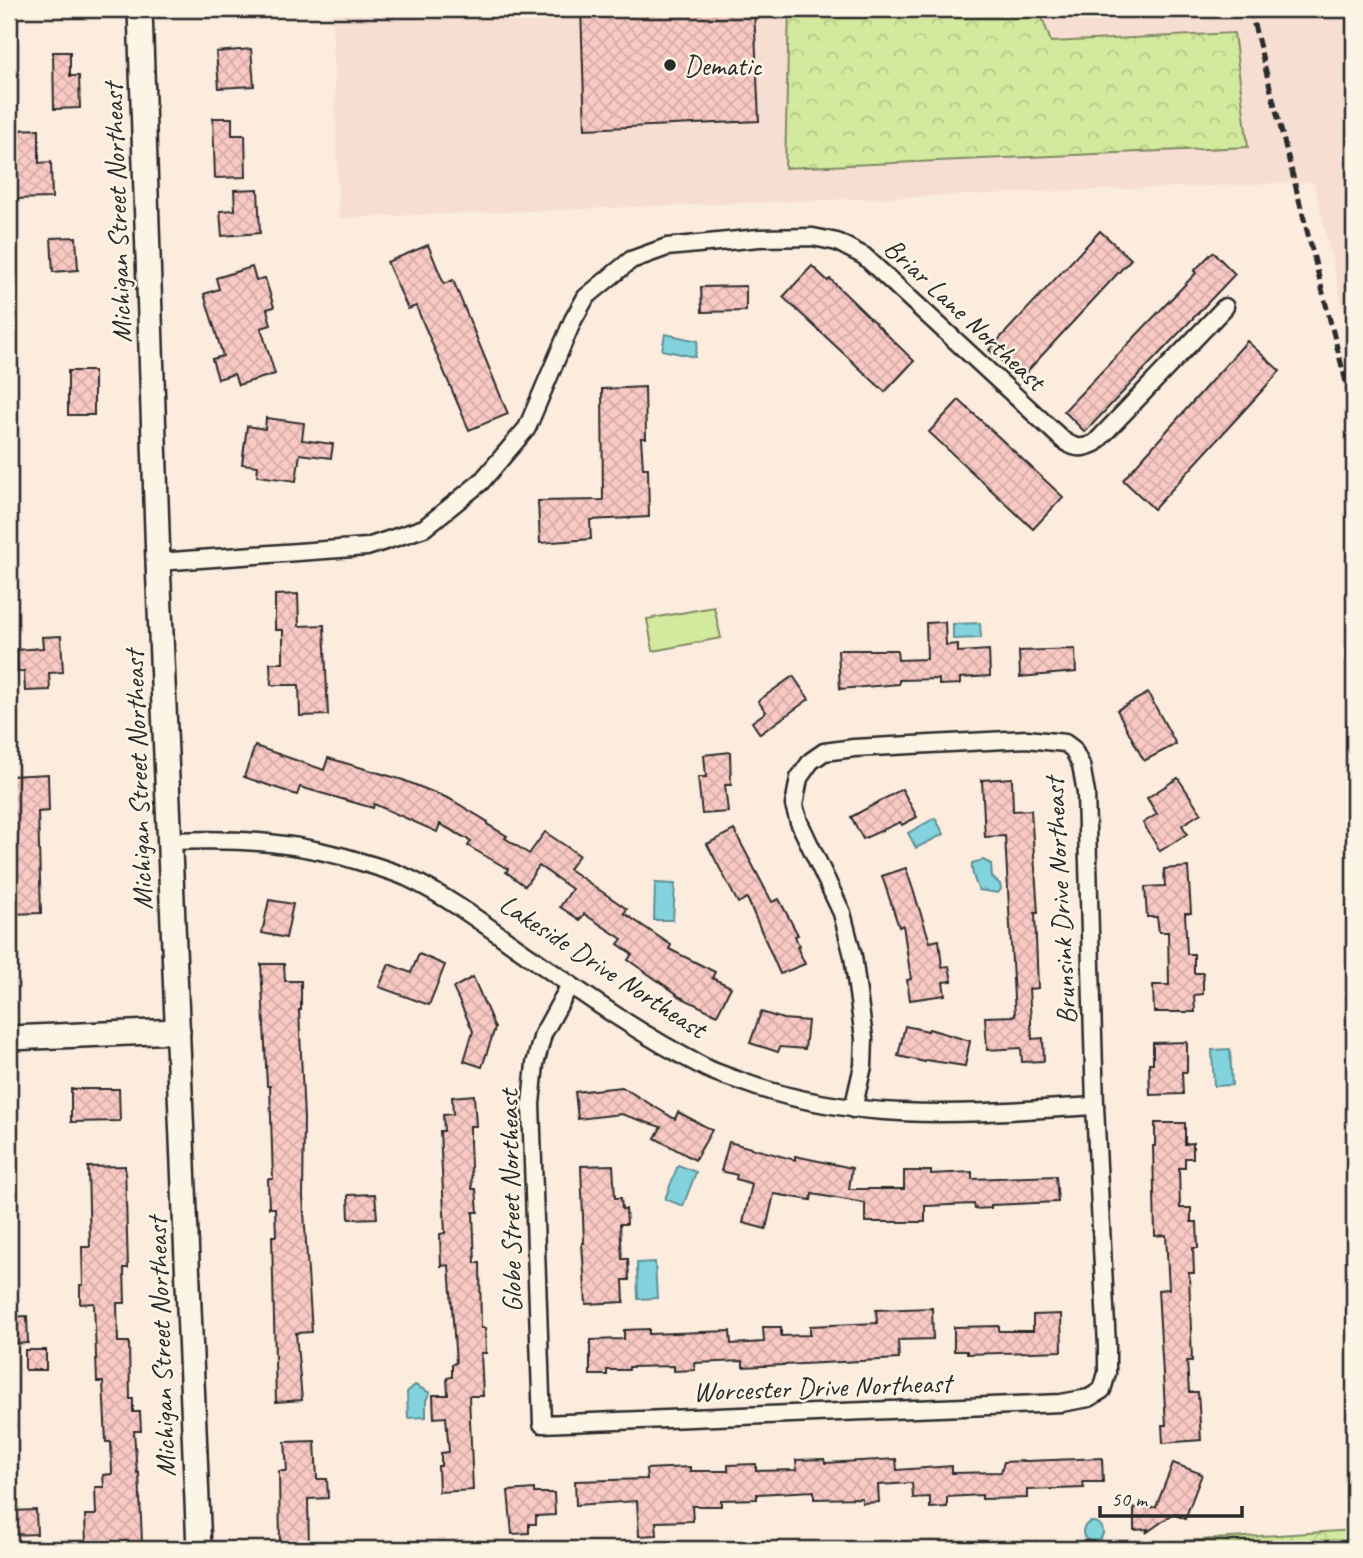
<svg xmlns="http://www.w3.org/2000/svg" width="1363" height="1558" viewBox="0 0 1363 1558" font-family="Caveat,sans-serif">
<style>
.built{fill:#f6ded3}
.green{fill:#d3e99d;stroke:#7f8a64;stroke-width:2}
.forest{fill:url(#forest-crowns);stroke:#7f8a64;stroke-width:2}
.water{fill:#82d3dd;stroke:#5f9096;stroke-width:2}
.building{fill:url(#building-cross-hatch);stroke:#2b2b2b;stroke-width:2}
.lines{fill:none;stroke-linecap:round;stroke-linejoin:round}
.street-casing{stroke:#2b2b2b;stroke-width:21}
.secondary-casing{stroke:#2b2b2b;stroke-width:28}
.street{stroke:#fcf5e5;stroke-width:16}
.secondary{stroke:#fcf5e5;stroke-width:23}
.rail{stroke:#2b2b2b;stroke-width:5;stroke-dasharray:10 5;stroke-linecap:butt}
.poi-dot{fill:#2b2b2b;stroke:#fcf5e5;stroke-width:2.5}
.labels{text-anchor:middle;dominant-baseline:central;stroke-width:5;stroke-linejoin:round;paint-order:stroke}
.poi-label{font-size:28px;fill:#2b2b2b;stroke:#fcf5e5;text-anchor:start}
.street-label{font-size:28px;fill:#2b2b2b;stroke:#fcf5e5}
</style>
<defs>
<pattern id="forest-crowns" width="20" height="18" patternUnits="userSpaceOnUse" patternTransform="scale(1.75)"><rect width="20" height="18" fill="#d3e99d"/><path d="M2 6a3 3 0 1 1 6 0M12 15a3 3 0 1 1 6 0" fill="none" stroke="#b5c887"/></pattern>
<pattern id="building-cross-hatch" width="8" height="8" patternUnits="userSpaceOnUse" patternTransform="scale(1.75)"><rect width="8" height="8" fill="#f9c9c4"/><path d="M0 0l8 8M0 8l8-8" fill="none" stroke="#d6ada9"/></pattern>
</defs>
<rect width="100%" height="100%" fill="#fbecde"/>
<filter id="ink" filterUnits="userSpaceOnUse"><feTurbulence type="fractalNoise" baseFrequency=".0143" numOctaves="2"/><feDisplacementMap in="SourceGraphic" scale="14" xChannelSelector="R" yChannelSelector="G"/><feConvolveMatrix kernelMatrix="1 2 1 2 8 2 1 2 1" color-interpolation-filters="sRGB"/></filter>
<g filter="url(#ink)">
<path class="built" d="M332,9H1354V356L1314,182L339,218Z"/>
<path class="green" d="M714,607L721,638L653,651L647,619Z"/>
<g class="forest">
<path d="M789,9H1039L1051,42L1234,33L1248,147L785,168Z"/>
<path d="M1354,1530V1549L1076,1548Z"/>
</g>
<g class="water">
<path d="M665,334L698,341L695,357L662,350Z"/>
<path d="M980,623L981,638L953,639V624Z"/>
<path d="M935,818L944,834L916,848L908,833Z"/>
<path d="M983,860L991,864L992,877L1000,884L1001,889L998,893L979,890C975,883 971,871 972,863Z"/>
<path d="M655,883L675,884L673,920H654Z"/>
<path d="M1230,1049L1232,1085L1214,1086L1212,1050Z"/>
<path d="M678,1165L696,1172L683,1206L665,1199Z"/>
<path d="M655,1262L657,1298L638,1299L637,1263Z"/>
<path d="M415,1385L430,1393L426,1400V1417L408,1418L407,1392Z"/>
<circle cx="1093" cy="1532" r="10"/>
</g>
<g class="building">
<path d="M581,9H754L759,121L585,129Z"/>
<path d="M251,49L254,86L219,88L216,52Z"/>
<path d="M53,52H70V76H79L80,108L54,109Z"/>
<path d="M213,118H232V135H245L246,177L215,178Z"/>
<path d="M39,129V163L51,162L52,198L9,199V158H16L15,130Z"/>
<path d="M258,189L260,233L222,236L220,211L235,210L234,190Z"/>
<path d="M1100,231L1131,259L1021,378L989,350Z"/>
<path d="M76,237L78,270L53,272L51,238Z"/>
<path d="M428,245L444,284L453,280L508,414L469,430L416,306L408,309L387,262Z"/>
<path d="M1213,252L1235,274L1085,432L1064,411L1196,273L1194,271Z"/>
<path d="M812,266L828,281L830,279L914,361L885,392L783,297Z"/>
<path d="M252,267L256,280L265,278L274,307L267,309L271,325L261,328L275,374L238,385L234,374L218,379L212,359L223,356L204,294L219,289L216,278Z"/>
<path d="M746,286V311L702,312L701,287Z"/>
<path d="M1247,341L1280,371L1154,509L1123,480Z"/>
<rect x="68" y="371" width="26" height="44"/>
<path d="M645,387L646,438H641L643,468H648L649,517L590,520L591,539L540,543L538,501L603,500L602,389Z"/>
<path d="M959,400L1063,497L1033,529L929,432Z"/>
<path d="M266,418L304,423L302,440L333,444L331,458L300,454L296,481L257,476L258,466L242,464L247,426L265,429Z"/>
<path d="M298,594L299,626L324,625L328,715L300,716L299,685H271L270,663H283V630H275V595Z"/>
<path d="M945,622L946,645L958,644V652L989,650L990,676L960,678V684L939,685V679L899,680V684L840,689L838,650H897L898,660L927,659L926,623Z"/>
<path d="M61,636L63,672L49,673L50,690L25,691L24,671L17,672L16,650L43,648L42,637Z"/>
<path d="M1075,649L1076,672L1020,677L1019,651Z"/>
<path d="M793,676L809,699L760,734L752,722L766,712L758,701Z"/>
<path d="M1148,693L1176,744L1144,761L1117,710Z"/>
<path d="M255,746L324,770L328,758L403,780L450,799L488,822L487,824L507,836L505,838L529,854L545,832L579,855L569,869L627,909L624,913L671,945L669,949L715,972L712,978L731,987L717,1015L676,995L677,994L628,960L632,954L618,944L622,939L584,914L580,920L560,907L572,889L539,866L525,886L506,872L508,869L468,846L471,841L440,824L437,832L374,804L373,808L300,787L297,795L244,777Z"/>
<path d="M730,752L731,785H725L728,812L702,814L698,777H706L704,755Z"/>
<path d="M48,774L49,811L38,812L41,913L9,914V776Z"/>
<path d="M1012,778L1013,811L1031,810L1038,913H1035L1038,988L1029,989L1032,1039L1043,1038L1044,1061L1022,1062L1021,1048L987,1050L985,1017L1015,1016L1005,836L985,837L982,780Z"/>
<path d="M1178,778L1201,813L1182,825L1187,834L1160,851L1143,823L1157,814L1147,798Z"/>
<path d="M902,789L917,817L902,825L900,822L863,839L851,817Z"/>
<path d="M734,830L772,902L779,899L798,935L795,936L799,946L797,947L805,964L780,974L747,898L738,903L707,844Z"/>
<path d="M1188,867L1191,913H1185L1187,954H1194V973H1203V994L1194,995L1195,1012H1154L1153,985H1169L1168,932H1159L1157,917H1147L1145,887L1165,886L1164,869Z"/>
<path d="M906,868L930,942L939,940L942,967L949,966L952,981L943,982L945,995L910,1000L907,980L911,979L903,925L899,927L882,876Z"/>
<path d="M269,900L293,904L286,938L262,933Z"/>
<path d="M419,954L445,965L429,1005L379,987L389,964L411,973Z"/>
<path d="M261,964H284L285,981H301V1010H299L304,1119L303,1197L312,1332L296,1333L302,1400L276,1402L272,1236H276L275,1208H269L268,1179H273L270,1086H267Z"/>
<path d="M473,977L495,1028L482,1067L464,1061L473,1031L453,988Z"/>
<path d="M761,1012L783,1019L808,1021L805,1049L780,1047L778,1052L750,1043Z"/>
<path d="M905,1026L928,1031L929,1029L970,1041L965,1066L926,1060L925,1062L898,1056Z"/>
<path d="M1187,1042V1072H1182L1183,1094L1150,1095L1149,1063H1153V1043Z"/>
<path d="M622,1087L675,1119L678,1112L712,1130L695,1160L655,1138L661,1127L621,1114L578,1119L575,1092Z"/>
<path d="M71,1089H119L120,1121L71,1122Z"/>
<path d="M474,1095L476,1126H470V1143L472,1189H476L478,1212H473L475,1263H480L481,1328H485L486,1353H481L483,1396H469L473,1490L439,1492L438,1466H441V1453L449,1452L446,1417L434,1418L433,1395H448L447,1378L452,1377V1364L456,1363L449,1265L441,1266L440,1234L445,1233L440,1131H444L443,1115L453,1114L452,1097Z"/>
<path d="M1155,1123H1185V1144L1193,1143V1158H1185V1168H1179L1180,1208H1191V1222H1197L1198,1248H1193L1194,1273H1189L1192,1361H1187L1189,1392H1198L1201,1440L1163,1443L1162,1425H1166L1158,1290L1169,1289L1166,1235L1155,1236L1153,1146H1155Z"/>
<path d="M729,1142L795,1160V1156L852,1168L849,1189H904V1171H931V1174L972,1172V1179L1056,1176L1058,1202L991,1205V1208L975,1209L974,1204L925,1206V1222H865V1203L812,1194L811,1200L774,1194L766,1229L743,1223L752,1184L736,1179L737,1175L721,1171Z"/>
<path d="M613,1165L615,1198H621L622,1209H626L627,1224H620L622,1259H628L629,1280H623L624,1302L586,1304L582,1243H584L581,1166Z"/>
<path d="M125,1166L128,1268H124L125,1303H117L118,1342H129L130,1399H133V1412H140L141,1431H134L137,1473H139L142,1542L86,1544L85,1515H96L95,1487H104L103,1475L112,1474L111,1442H106L103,1382H97L94,1303L80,1304V1285H83L82,1247H90L88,1167Z"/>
<path d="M375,1194L377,1218L349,1219L348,1195Z"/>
<path d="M932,1308L933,1339L898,1340L899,1359L743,1367V1361L694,1363L695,1370L674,1371V1366L629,1367V1370H607V1375H590V1340L624,1339V1330L649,1329V1334L730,1331L731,1344L764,1342L763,1327H781V1336L810,1335V1326L877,1323L876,1310Z"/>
<path d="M1061,1314L1062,1351L967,1354V1351H954V1327L999,1326V1331H1033V1315Z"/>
<path d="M27,1316L28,1343L9,1344V1317Z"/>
<rect x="25" y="1350" width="21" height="20"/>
<path d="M315,1441L317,1479H327L328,1498L308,1499L309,1549H280L279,1471H287L285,1442Z"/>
<path d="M1102,1458L1103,1482H1083L1084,1488L1027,1490V1498L982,1499V1495L947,1497V1507L930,1508V1497L913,1498L912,1483L878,1485L879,1502L862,1503V1498L814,1499V1491L757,1494V1499L721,1500V1506H692L693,1521L656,1522L657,1535L639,1536L637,1501L576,1505L575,1481L647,1479L646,1469L690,1467V1471H728V1465L756,1464V1471L797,1470L796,1460L824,1459L825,1463L896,1459L897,1470L952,1466V1473L1001,1472L1004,1462Z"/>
<path d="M1173,1463L1202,1474L1185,1519L1173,1514L1146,1533L1148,1529L1134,1530V1508L1156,1507Z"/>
<path d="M534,1489V1493H554L555,1515L536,1516V1524H529V1533L512,1534L508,1491Z"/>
<path d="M36,1510L37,1534L9,1535L11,1511Z"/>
</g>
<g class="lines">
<g class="street-casing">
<g id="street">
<path d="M158,562L367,547L424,528L481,482L527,428L573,320L586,297L631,260L667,247L759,238L813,237L837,242L864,256L1064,441C1076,449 1082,449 1095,443L1225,307"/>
<path d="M170,841C241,838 301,842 368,864C381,868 395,872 408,878C446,896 480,921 515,946C576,989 638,1034 706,1068C716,1073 729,1077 740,1081C856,1125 974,1113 1095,1106"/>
<path d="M570,985L543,1034L535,1064L531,1104L542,1424L1061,1403L1089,1398L1102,1390L1107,1373V1347L1095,1106L1086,793L1081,765L1073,749L1065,743L1045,741L1027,739L854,748L824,752L811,761L799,778L794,805L799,822L842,913L853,956L864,1038L863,1066L853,1109"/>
</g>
</g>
<g class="secondary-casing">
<g id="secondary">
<path d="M140,9L158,562L199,1549"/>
<path d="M9,1038L178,1031"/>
</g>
</g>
<use href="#street" class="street"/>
<use href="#secondary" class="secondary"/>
<path class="rail" d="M1250,9L1349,394L1354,424"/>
</g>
</g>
<circle class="poi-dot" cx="670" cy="65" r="7"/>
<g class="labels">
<g class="poi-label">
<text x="684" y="65">Dematic</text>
</g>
<g class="street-label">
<text transform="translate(117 213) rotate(-92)">Michigan Street Northeast</text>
<text transform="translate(965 314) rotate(43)">Briar Lane Northeast</text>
<text transform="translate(138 780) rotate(-92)">Michigan Street Northeast</text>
<text transform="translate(1060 901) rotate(-93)">Brunsink Drive Northeast</text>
<text transform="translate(603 966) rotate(33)">Lakeside Drive Northeast</text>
<text transform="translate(510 1201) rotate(-91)">Globe Street Northeast</text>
<text transform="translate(161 1347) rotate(-92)">Michigan Street Northeast</text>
<text transform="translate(822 1387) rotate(-2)">Worcester Drive Northeast</text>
</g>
</g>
<rect width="1363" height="1558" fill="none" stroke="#fcf5e5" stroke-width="35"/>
<rect x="18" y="18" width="1328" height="1523" fill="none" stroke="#2b2b2b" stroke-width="2.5" filter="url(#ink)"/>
<path d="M1100 1506v10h142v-10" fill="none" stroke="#2b2b2b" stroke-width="3.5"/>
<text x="1111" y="1506" font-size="21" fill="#2b2b2b" stroke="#fcf5e5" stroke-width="5" paint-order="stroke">50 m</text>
</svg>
